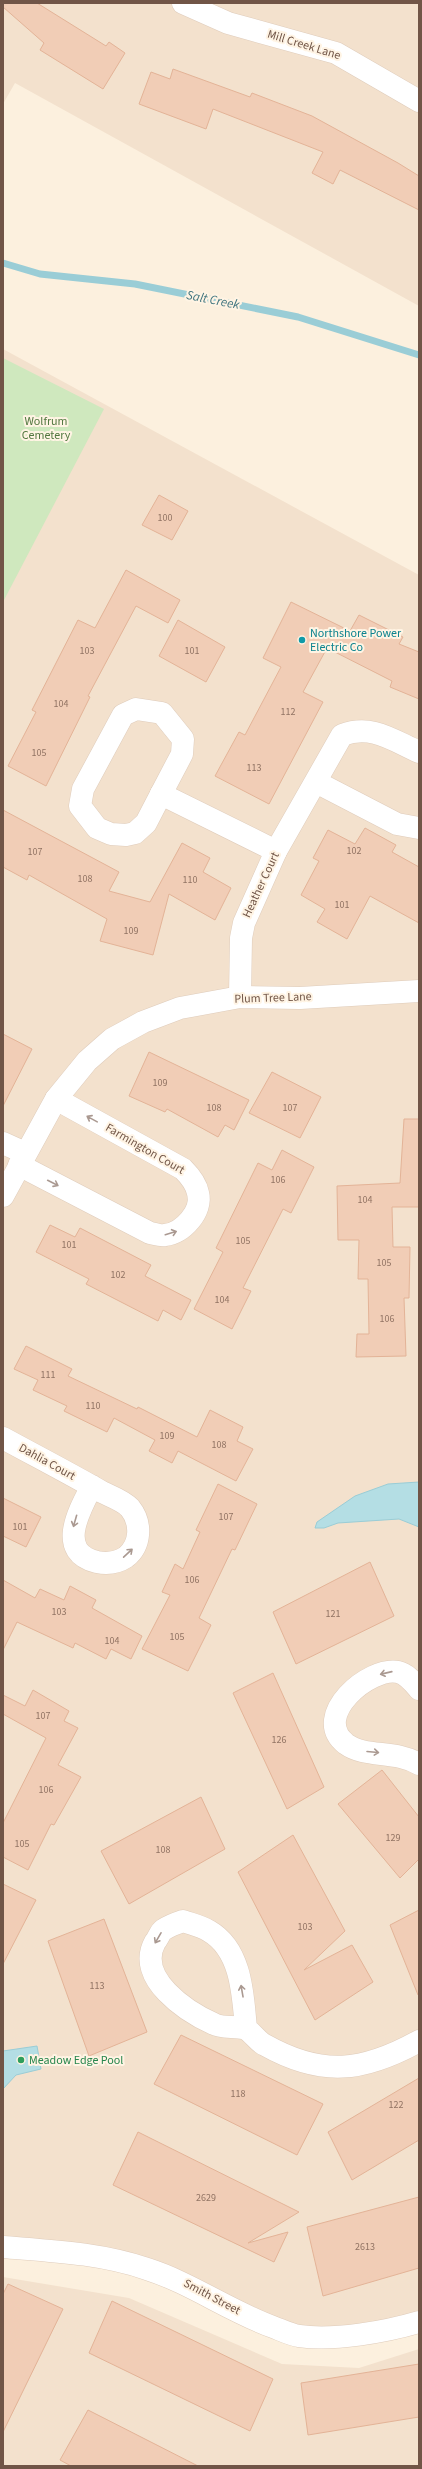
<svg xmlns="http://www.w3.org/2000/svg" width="422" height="2469" viewBox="0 0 422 2469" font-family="'Source Sans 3',sans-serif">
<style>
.residential{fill:#f3e1cd}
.green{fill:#cfe8be}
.water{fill:#b4dee4;stroke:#9acdd6}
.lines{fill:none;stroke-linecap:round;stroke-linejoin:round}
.stream{stroke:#9acdd6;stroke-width:7}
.building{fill:#f1cdb6;stroke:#e3b397}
.minor-casing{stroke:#dfccbb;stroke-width:23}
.minor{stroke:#fff;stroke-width:22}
.oneway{stroke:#aa9991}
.culture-dot{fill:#0f9aa8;stroke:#fff4e4;stroke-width:1.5}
.leisure-dot{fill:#2e9e5b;stroke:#fff4e4;stroke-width:1.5}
.labels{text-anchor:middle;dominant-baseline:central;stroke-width:4;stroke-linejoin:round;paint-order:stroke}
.number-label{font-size:10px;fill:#917363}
.street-label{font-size:12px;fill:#715547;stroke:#fff4e4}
.park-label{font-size:12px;fill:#51773f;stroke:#fff4e4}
.culture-label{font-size:12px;fill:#0d838f;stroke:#fff4e4;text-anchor:start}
.leisure-label{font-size:12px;fill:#27864d;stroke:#fff4e4;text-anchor:start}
.water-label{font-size:13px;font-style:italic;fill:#3f747e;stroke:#fff4e4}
</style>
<rect width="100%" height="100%" fill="#fcf0de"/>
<g class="residential">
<path d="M3,3H419V306L15,83L3,104Z"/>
<path d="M3,349L419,575V2322L298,2336L180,2280L3,2247Z"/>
<path d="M3,2277L129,2298L282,2364L359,2368L419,2349V2466H3Z"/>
</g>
<path class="green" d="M3,358L104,409L3,602Z"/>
<g class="water">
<path d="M419,1482V1527L399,1519L338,1523L324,1528H315L317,1522L355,1496L388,1484Z"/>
<path d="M37,2046L41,2069L16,2075L3,2089V2051Z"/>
</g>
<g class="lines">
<path class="stream" d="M3,263L40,274L135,284L298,317L419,355"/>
</g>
<g class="building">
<path d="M3,3H37L106,46L109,42L125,53L103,89L40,50L44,43L3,7Z"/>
<path d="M173,69L250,97L252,93L312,116L398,163L419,176V210L340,170L333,184L312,173L323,152L213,109L206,129L139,104L151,72L170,79Z"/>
<path d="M159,495L188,511L172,540L142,525Z"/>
<path d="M126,570L180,600L168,623L136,606L88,696L90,697L46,786L8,766L36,712L32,710L78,620L95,628Z"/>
<path d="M291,602L350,631L359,615L403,637L399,644L419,652V699L390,687L392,681L327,648L303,692L323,702L269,804L215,776L239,732L245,735L281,667L263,658Z"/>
<path d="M178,620L225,647L206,682L159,656Z"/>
<path d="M3,810L119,872L109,891L150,902L182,843L210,858L203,872L231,888L215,920L169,894L153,955L100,941L107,919L29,875L27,880L3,867Z"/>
<path d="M365,828L396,845L392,852L419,867V923L370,896L347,939L317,922L325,909L301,895L319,861L313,858L328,830L355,844Z"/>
<path d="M3,1034L32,1049L3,1106Z"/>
<path d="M149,1052L249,1100L234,1130L225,1125L218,1137L167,1109L165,1112L129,1096Z"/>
<path d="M272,1072L321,1097L300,1138L249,1113Z"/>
<path d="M404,1119H419V1207H392L393,1247H410L409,1298H404L406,1356L356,1357L357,1334H369L368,1279H358L359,1240H338L337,1186L400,1183Z"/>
<path d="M282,1150L314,1167L291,1213L283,1209L243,1288L251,1291L232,1329L194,1309L223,1252L216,1248L258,1163L272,1170Z"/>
<path d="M50,1225L75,1237L80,1228L151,1265L145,1276L191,1300L181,1320L163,1310L158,1321L86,1284L89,1279L36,1252Z"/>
<path d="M26,1346L72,1369L68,1376L137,1409L138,1407L197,1437L210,1410L243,1427L237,1441L253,1449L236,1481L178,1451L172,1463L149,1451L155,1440L114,1418L107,1432L64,1411L67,1406L33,1390L38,1380L14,1369Z"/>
<path d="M218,1484L257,1504L235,1550L232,1549L199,1618L211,1625L188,1671L142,1649L170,1595L162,1592L175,1564L183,1569L200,1532L196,1530Z"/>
<path d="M3,1498L41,1517L26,1547L3,1536Z"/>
<path d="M370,1562L394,1616L296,1664L273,1612Z"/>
<path d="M3,1580L35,1598L40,1589L64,1600L70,1586L96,1600L92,1608L142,1636L131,1659L111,1649L106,1659L75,1643L73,1648L17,1622L3,1650Z"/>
<path d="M273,1673L324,1787L287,1809L233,1693Z"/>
<path d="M33,1690L69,1711L64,1721L78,1728L58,1765L81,1777L54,1825L51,1824L28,1870L3,1857V1823L46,1738L3,1714V1695L25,1706Z"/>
<path d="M382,1770L419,1817V1859L400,1878L338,1804Z"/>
<path d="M201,1797L225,1849L129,1904L101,1851Z"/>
<path d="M293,1835L345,1931L304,1970L352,1945L373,1982L315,2020L238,1872Z"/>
<path d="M3,1884L36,1900L3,1964Z"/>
<path d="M419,1910V1995H418L390,1925Z"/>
<path d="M104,1919L147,2032L89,2056L48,1941Z"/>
<path d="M181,2035L323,2104L297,2155L154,2084Z"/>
<path d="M419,2078V2140L352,2180L328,2132Z"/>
<path d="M138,2132L299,2212L248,2243L288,2232L274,2262L113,2185Z"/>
<path d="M419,2197V2268L323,2296L307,2227Z"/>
<path d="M8,2284L63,2309L3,2432V2294Z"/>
<path d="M112,2301L273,2379L250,2431L89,2353Z"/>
<path d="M419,2364V2417L308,2435L301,2383Z"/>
<path d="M88,2410L198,2466H71L60,2460Z"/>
</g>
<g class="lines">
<g class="minor-casing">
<g id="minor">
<path d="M183,3L228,23L336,53L419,101"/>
<path d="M136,709L162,713L183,739L182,754L161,794L146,823L135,833L126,835L111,834L97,828L80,806L83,789L123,715Z"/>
<path d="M316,782L397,824L419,828"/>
<path d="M161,794L276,851"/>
<path d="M240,997L241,938L244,923L276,851L342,735C372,724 392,740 419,752"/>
<path d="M3,1143L25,1153"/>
<path d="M19,1165L150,1233C155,1234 161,1236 165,1235C183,1233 203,1211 198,1193C196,1183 190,1176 183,1169L56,1099"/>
<path d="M3,1196L56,1099L87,1061L112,1039L143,1022L180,1008L240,997L300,998L419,991"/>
<path d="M3,1438C36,1456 69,1473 102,1492C110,1496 124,1501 130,1508C142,1523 141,1545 126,1557C117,1563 107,1564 97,1562C55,1552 80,1509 92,1486"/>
<path d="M419,1689C413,1682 407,1674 398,1672C370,1666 310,1716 346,1744C365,1758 396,1750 419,1764"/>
<path d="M246,2029C243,1996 242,1950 209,1931C201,1926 191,1924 183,1921C177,1923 169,1926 163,1930C160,1932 158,1939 155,1942C135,1978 187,2012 214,2024C223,2029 237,2025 246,2029C253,2033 258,2042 265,2045C322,2077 363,2072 419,2041"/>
<path d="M3,2247C51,2251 100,2253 147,2269C191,2283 229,2311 273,2327C281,2330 291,2335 299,2336C334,2341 385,2332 419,2322"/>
</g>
</g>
<use href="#minor" class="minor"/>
</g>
<defs><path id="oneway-shaft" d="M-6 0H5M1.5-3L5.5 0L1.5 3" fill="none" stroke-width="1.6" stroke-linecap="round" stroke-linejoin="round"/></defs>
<g class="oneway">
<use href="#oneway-shaft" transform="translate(92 1119) rotate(-151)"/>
<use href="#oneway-shaft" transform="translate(53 1183) rotate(27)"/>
<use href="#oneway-shaft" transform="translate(171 1233) rotate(-17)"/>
<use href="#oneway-shaft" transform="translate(75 1521) rotate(106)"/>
<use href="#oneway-shaft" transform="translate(128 1553) rotate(-43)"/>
<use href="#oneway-shaft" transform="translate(386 1673) rotate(167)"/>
<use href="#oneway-shaft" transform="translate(373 1752) rotate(5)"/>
<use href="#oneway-shaft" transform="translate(158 1938) rotate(120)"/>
<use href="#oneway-shaft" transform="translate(242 1991) rotate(-100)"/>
</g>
<circle class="culture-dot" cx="302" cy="640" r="4"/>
<circle class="leisure-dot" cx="21" cy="2060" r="4"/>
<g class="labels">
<g class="number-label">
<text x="165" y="518">100</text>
<text x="87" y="651">103</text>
<text x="192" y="651">101</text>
<text x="61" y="704">104</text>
<text x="288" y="712">112</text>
<text x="39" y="753">105</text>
<text x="254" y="768">113</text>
<text x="354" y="851">102</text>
<text x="35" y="852">107</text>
<text x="85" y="879">108</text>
<text x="190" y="880">110</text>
<text x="342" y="905">101</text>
<text x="131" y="931">109</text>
<text x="160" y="1083">109</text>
<text x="214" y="1108">108</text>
<text x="290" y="1108">107</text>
<text x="278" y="1180">106</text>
<text x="365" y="1200">104</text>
<text x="243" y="1241">105</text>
<text x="69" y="1245">101</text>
<text x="384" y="1263">105</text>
<text x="118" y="1275">102</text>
<text x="222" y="1300">104</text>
<text x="387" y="1319">106</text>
<text x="48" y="1375">111</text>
<text x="93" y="1406">110</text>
<text x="167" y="1436">109</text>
<text x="219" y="1445">108</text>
<text x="226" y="1517">107</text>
<text x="20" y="1527">101</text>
<text x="192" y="1580">106</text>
<text x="59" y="1612">103</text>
<text x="333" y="1614">121</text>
<text x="177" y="1637">105</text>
<text x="112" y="1641">104</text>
<text x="43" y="1716">107</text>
<text x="279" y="1740">126</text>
<text x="46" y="1790">106</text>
<text x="393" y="1838">129</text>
<text x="22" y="1844">105</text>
<text x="163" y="1850">108</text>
<text x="305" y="1927">103</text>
<text x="97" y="1986">113</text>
<text x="238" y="2094">118</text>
<text x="396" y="2105">122</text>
<text x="206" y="2198">2629</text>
<text x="365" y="2247">2613</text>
</g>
<g class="street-label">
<text transform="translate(304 45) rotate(17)">Mill Creek Lane</text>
<text transform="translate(261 885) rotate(-65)">Heather Court</text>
<text transform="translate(273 998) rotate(-2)">Plum Tree Lane</text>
<text transform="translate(145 1149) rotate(30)">Farmington Court</text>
<text transform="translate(47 1462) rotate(29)">Dahlia Court</text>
<text transform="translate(212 2297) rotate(28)">Smith Street</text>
</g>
<g class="park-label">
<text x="46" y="421">Wolfrum<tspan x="46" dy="14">Cemetery</tspan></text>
</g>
<g class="culture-label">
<text x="310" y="633">Northshore Power<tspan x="310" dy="14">Electric Co</tspan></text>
</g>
<g class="leisure-label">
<text x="29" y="2060">Meadow Edge Pool</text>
</g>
<g class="water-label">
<text transform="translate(213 300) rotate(11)">Salt Creek</text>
</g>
</g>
<rect width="422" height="2469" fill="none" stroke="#715547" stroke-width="8"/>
</svg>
